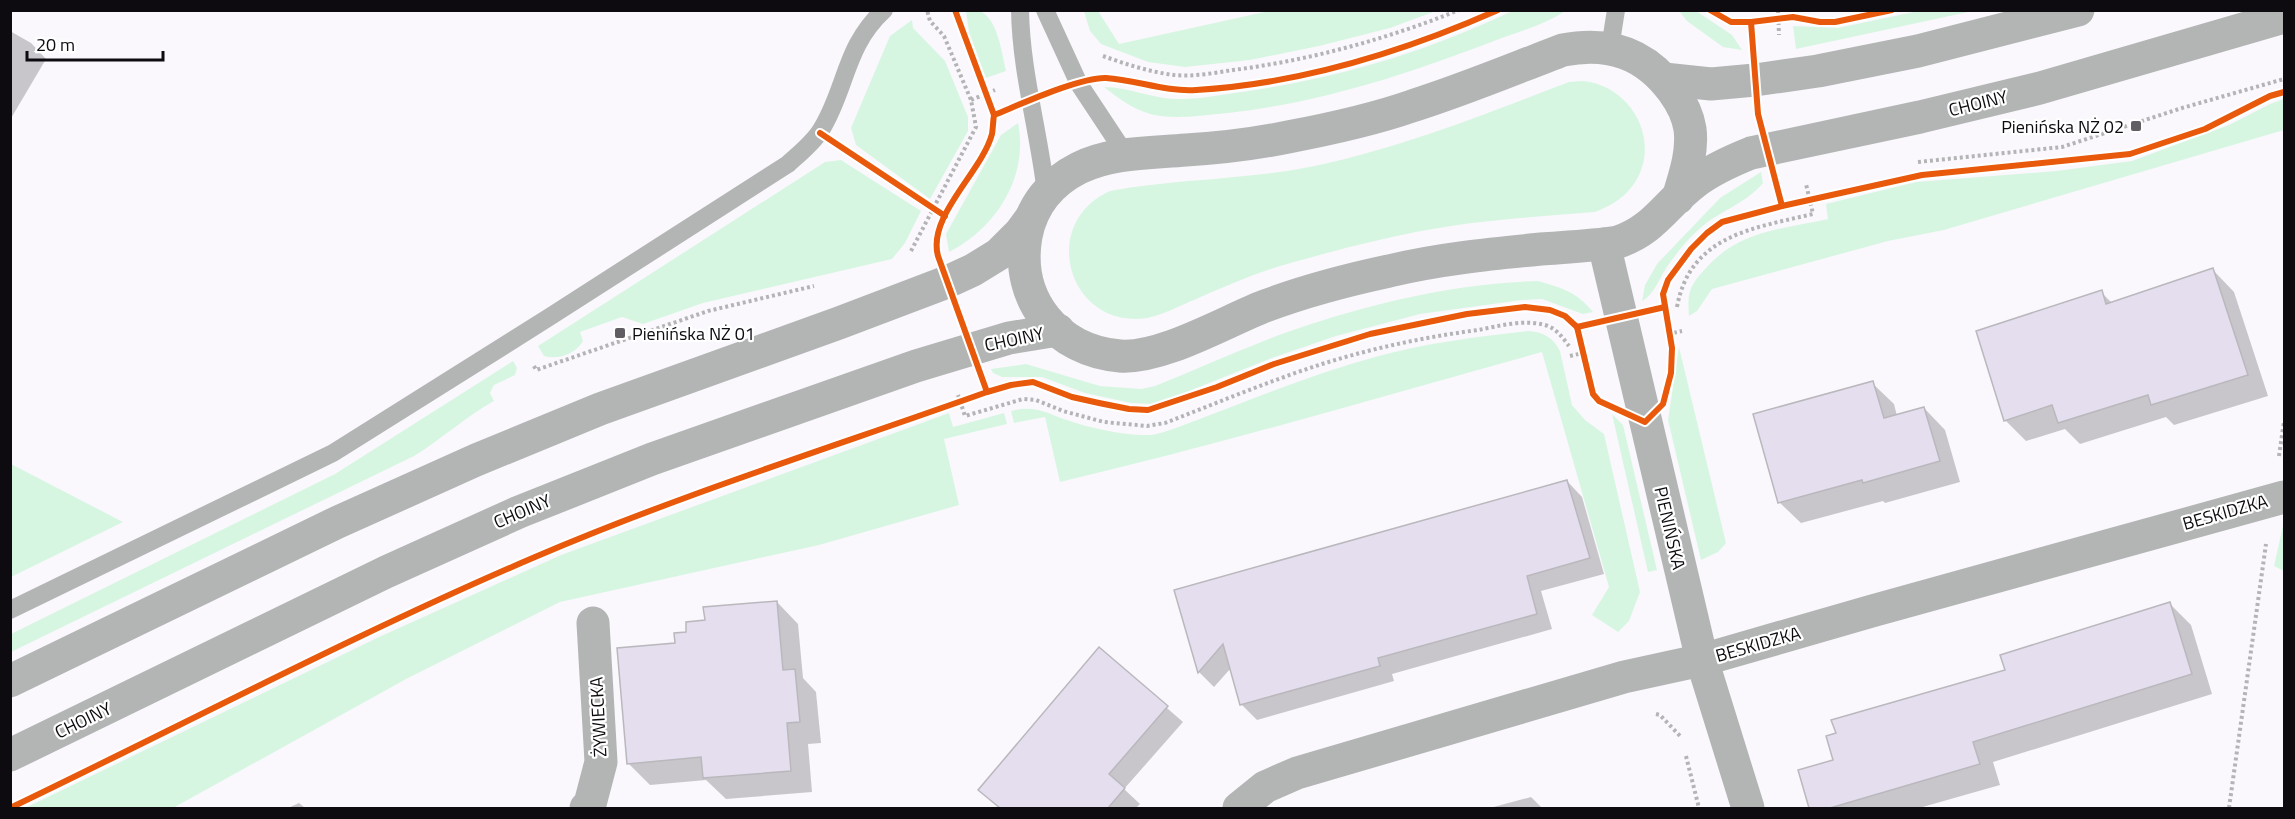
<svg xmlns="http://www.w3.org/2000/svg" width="2295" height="819" viewBox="0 0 2295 819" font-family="'Titillium Web',sans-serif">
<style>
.green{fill:#d7f6e2}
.shadow{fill:#0003}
.building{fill:#e4deee;stroke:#bab8bd;stroke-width:1.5}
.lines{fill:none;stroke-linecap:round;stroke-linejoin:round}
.path{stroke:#b4b4b6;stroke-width:4;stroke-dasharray:3 3;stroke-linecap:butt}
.service{stroke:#b3b5b5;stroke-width:18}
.minor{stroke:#b3b5b5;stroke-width:33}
.tertiary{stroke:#b3b5b5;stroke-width:33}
.cycleway-casing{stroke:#fff;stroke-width:10}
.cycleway{stroke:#e8590c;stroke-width:6}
.poi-dot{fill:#605e63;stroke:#fff;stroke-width:2}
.labels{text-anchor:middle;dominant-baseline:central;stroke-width:4.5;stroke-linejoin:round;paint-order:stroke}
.street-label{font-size:18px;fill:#0d0b10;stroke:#fff}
.poi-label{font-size:18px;fill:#0d0b10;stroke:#fff;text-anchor:end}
</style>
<rect width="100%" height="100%" fill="#faf8fd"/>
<g class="green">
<path d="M1923,10L1973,11L1796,49L1793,26L1838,28Z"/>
<path d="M966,11C970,11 976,10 980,11C998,19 1002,54 1006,71L986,78L969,32Z"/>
<path d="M1084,11H1098L1119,44L1269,11H1436L1390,28L1319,46L1250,60L1185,67L1148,62L1101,44L1090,31Z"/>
<path d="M1512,11H1565C1545,25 1517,32 1494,41C1408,74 1320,103 1228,113C1205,115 1182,119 1160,116C1138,113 1120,100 1104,87C1128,87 1151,98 1175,99C1199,100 1224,94 1248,91C1342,77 1426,52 1512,11Z"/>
<path d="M1679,11H1696L1732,35L1742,50L1723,47L1687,21Z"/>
<path d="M912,20L913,28L945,61L968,117V131L930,199L856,145L851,128L890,36Z"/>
<path d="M1582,81C1634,85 1665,147 1630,189C1621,200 1608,207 1595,212C1547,216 1499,219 1451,226C1396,234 1341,249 1287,264C1255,273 1224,287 1194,300C1179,306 1163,315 1147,318C1069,330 1037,224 1110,191C1174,179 1240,180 1304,168C1396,150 1482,115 1569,82Z"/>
<path d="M2284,99V130L1944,230L1888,241L1712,289L1697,311L1689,316C1687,291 1690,285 1707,267C1740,230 1783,229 1828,219L1826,204L1916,182L2056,171L2132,161L2229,125L2270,104Z"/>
<path d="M1018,123C1029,177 996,228 949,252L946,234L1001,135Z"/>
<path d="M841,160L921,211L905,243L892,259L703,303L643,324L622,317L580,332L583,341C575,354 559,360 544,356L538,346L825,162Z"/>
<path d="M1761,172L1763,183C1746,204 1716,212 1696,232C1686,241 1677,253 1669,264C1660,276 1655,294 1642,301L1645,285L1657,264L1720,198Z"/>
<path d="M1538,281C1562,288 1577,292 1593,312L1583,314L1542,299L1522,300L1420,314L1336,336L1272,358L1169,399L1151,404L1131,403L1085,393L1042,377H1002L993,373L991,369L1026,364L1100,386L1141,389L1155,386C1197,369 1237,351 1279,335C1359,306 1452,283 1538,281Z"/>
<path d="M1528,331C1543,332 1553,337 1560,351L1572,405L1585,420L1604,434L1640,592L1629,621L1618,632L1592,615L1609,587L1542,352C1381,397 1221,444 1060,482L1045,417L1014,423L1011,411C1037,404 1049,415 1073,422C1094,429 1129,436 1151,435C1158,434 1166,431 1173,429C1240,404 1306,376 1375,357C1425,343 1476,337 1528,331Z"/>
<path d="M1679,347L1726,543L1718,552L1701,560L1668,420Z"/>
<path d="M513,361L517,368L515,375L494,385L490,393L494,401C465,417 442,439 414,456L11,652V634L335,474Z"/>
<path d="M949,413L953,427L1004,413L1007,424L944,439L959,505L819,545L560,602L408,678L173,808H25L379,637L561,555Z"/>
<path d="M1612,414L1623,425L1657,570L1648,572Z"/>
<path d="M11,464L123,522L11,577Z"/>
<path d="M2284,521V571L2274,566Z"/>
</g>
<g class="shadow">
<path d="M10,31L31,43L46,59L10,120Z"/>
<path d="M2213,270L2234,292L2268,396L2174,425L2166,417L2080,444L2065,429L2026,441L2005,420L2101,292L2112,303Z"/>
<path d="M1872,383L1894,404L1897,416L1924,408L1945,430L1960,482L1885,503L1883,501L1801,523L1779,502Z"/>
<path d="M1567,481L1582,497L1604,574L1541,591L1552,629L1392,674L1394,681L1257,720L1241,704L1231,668L1214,687L1199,672L1176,591Z"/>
<path d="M777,602L798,624L803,678L816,692L821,743L808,744L812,792L726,799L706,780L650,785L628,763L677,645L688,634L706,621Z"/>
<path d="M2170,604L2191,625L2212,694L1993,762L2000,785L1919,808H1810L1800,771L1835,761L2007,671Z"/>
<path d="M1099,649L1183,722L1124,789L1140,804L1136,808H1000L980,790Z"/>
<path d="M1531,797L1542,808H1490Z"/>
<path d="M299,803L305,808H288Z"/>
</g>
<g class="building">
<path d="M2213,268L2248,375L2151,405L2148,395L2058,423L2052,405L2004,421L1976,331L2102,290L2106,304Z"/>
<path d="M1873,381L1884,418L1924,407L1940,461L1863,483L1862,480L1778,503L1753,414Z"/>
<path d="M1567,480L1590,558L1527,576L1537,614L1378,658L1380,666L1240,705L1223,644L1198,673L1174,590Z"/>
<path d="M777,601L783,670L795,669L800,722L787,723L791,771L703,778L701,757L627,764L617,648L675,643L674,633L686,632V622L705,620L703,607Z"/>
<path d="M2170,602L2192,674L1973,742L1980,764L1830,808H1809L1798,770L1833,760L1826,736L1836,733L1831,720L2005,670L2000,655Z"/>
<path d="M1099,647L1168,706L1109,774L1125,788L1108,808H1000L978,790Z"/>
</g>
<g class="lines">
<g class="path">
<path d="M1778,10L1779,35"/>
<path d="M1103,56C1125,64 1150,72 1174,75C1193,77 1214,73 1233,70C1311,60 1387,39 1459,10"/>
<path d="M971,100L995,90"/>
<path d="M1918,162L2062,147L2182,108L2284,79"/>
<path d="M911,251L976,127L971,100L944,36L930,21L927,10"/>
<path d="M1677,307C1690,235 1754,228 1813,214L1806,184"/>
<path d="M1668,334L1682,331"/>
<path d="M1570,356L1587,352"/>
<path d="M534,366L536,370L708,311L814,286"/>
<path d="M958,395L965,416L1023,399L1036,400L1063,411L1104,422L1147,426L1165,423C1217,403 1269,381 1322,364C1373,348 1425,337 1478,330C1499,326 1524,319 1545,325C1556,328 1562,337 1569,346"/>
<path d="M2279,456L2284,421"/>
<path d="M1656,714L1660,715L1681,737"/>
<path d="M1686,756L1699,808"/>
<path d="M2229,808L2266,544"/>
</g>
<g class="service">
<path d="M1020,10C1021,72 1039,132 1046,193"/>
<path d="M1045,10L1079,84L1126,155"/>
<path d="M1610,48L1616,10"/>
<path d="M10,610L333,453L551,316L788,164C799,154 813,143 821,130C847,88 844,47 884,10"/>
</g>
<g class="minor">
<path d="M1604,244L1702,660L1748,808"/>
<path d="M586,808L590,804L601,762L593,623"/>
<path d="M1239,808L1265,787L1297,773L1624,677L1702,660L1872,611L2284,497"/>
</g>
<g class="tertiary">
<path d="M1664,79L1711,84L1755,80L1818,71L1918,51L2078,10"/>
<path d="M1678,198C1685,175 1693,152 1690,129C1688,116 1681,102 1673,91C1645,53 1609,41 1563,50C1513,69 1463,90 1412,106C1372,120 1330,129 1288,137C1254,144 1220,148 1186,150C1151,153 1111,152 1079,168C1051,182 1032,205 1026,236C1015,300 1057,351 1120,356C1162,359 1226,321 1265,306C1305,291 1347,280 1389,271C1439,259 1490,254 1541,249C1567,247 1592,246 1618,242C1654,230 1665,205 1694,183C1711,170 1731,161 1751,153L1920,117L2040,88L2284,17"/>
<path d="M10,681L338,522L476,460L600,409L839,323L947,282L973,270L999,254L1020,233L1031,218"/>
<path d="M10,755L386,572L519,512L652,459L916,366L1009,338L1058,330"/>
</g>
<g class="cycleway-casing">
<g id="cycleway">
<path d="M955,10L994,115"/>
<path d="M1498,10C1403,52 1300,84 1196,90C1165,92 1137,80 1106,78C1080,77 1019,105 994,115C993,121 993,128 992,134C982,172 927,216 938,256L987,392L1011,385L1033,382L1072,397L1099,403L1129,409L1148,410L1217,387L1274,364L1370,334L1467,314L1525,307L1550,310L1565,316L1577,327L1593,394L1599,401L1645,422L1663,404L1671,373L1672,348L1663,294L1668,280L1691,249L1707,233L1722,222L1782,206L1758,114L1751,22H1731L1710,10"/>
<path d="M1751,22L1793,17L1820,22H1835L1892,10"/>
<path d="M820,133L945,216"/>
<path d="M1782,206L1922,175L2130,154L2205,129L2270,96L2284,92"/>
<path d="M1577,327L1665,307"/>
<path d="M10,808C185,724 357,633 535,557C682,494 836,446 987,392"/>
</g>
</g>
<use href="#cycleway" class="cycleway"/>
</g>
<g class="poi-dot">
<rect x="2130" y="120" width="12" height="12" rx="3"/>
<rect x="614" y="327" width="12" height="12" rx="3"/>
</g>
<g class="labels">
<g class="street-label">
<text transform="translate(1978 103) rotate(-14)">CHOINY</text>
<text transform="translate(1014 339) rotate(-12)">CHOINY</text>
<text transform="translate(522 511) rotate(-23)">CHOINY</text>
<text transform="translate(2225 512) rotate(-16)">BESKIDZKA</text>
<text transform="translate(1670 528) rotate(77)">PIENIŃSKA</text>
<text transform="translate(1758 644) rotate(-16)">BESKIDZKA</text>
<text transform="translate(598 717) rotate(-93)">ŻYWIECKA</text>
<text transform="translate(83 720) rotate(-26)">CHOINY</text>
</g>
<g class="poi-label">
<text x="2124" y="126">Pienińska NŻ 02</text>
<text x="632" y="333" text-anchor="start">Pienińska NŻ 01</text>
</g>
</g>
<rect width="2295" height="819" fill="none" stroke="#0d0b10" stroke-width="24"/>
<path d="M27 51v9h136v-9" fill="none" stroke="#0d0b10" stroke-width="3"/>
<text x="36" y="51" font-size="18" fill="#0d0b10" stroke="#ffffff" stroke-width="4.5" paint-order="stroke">20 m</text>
</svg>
